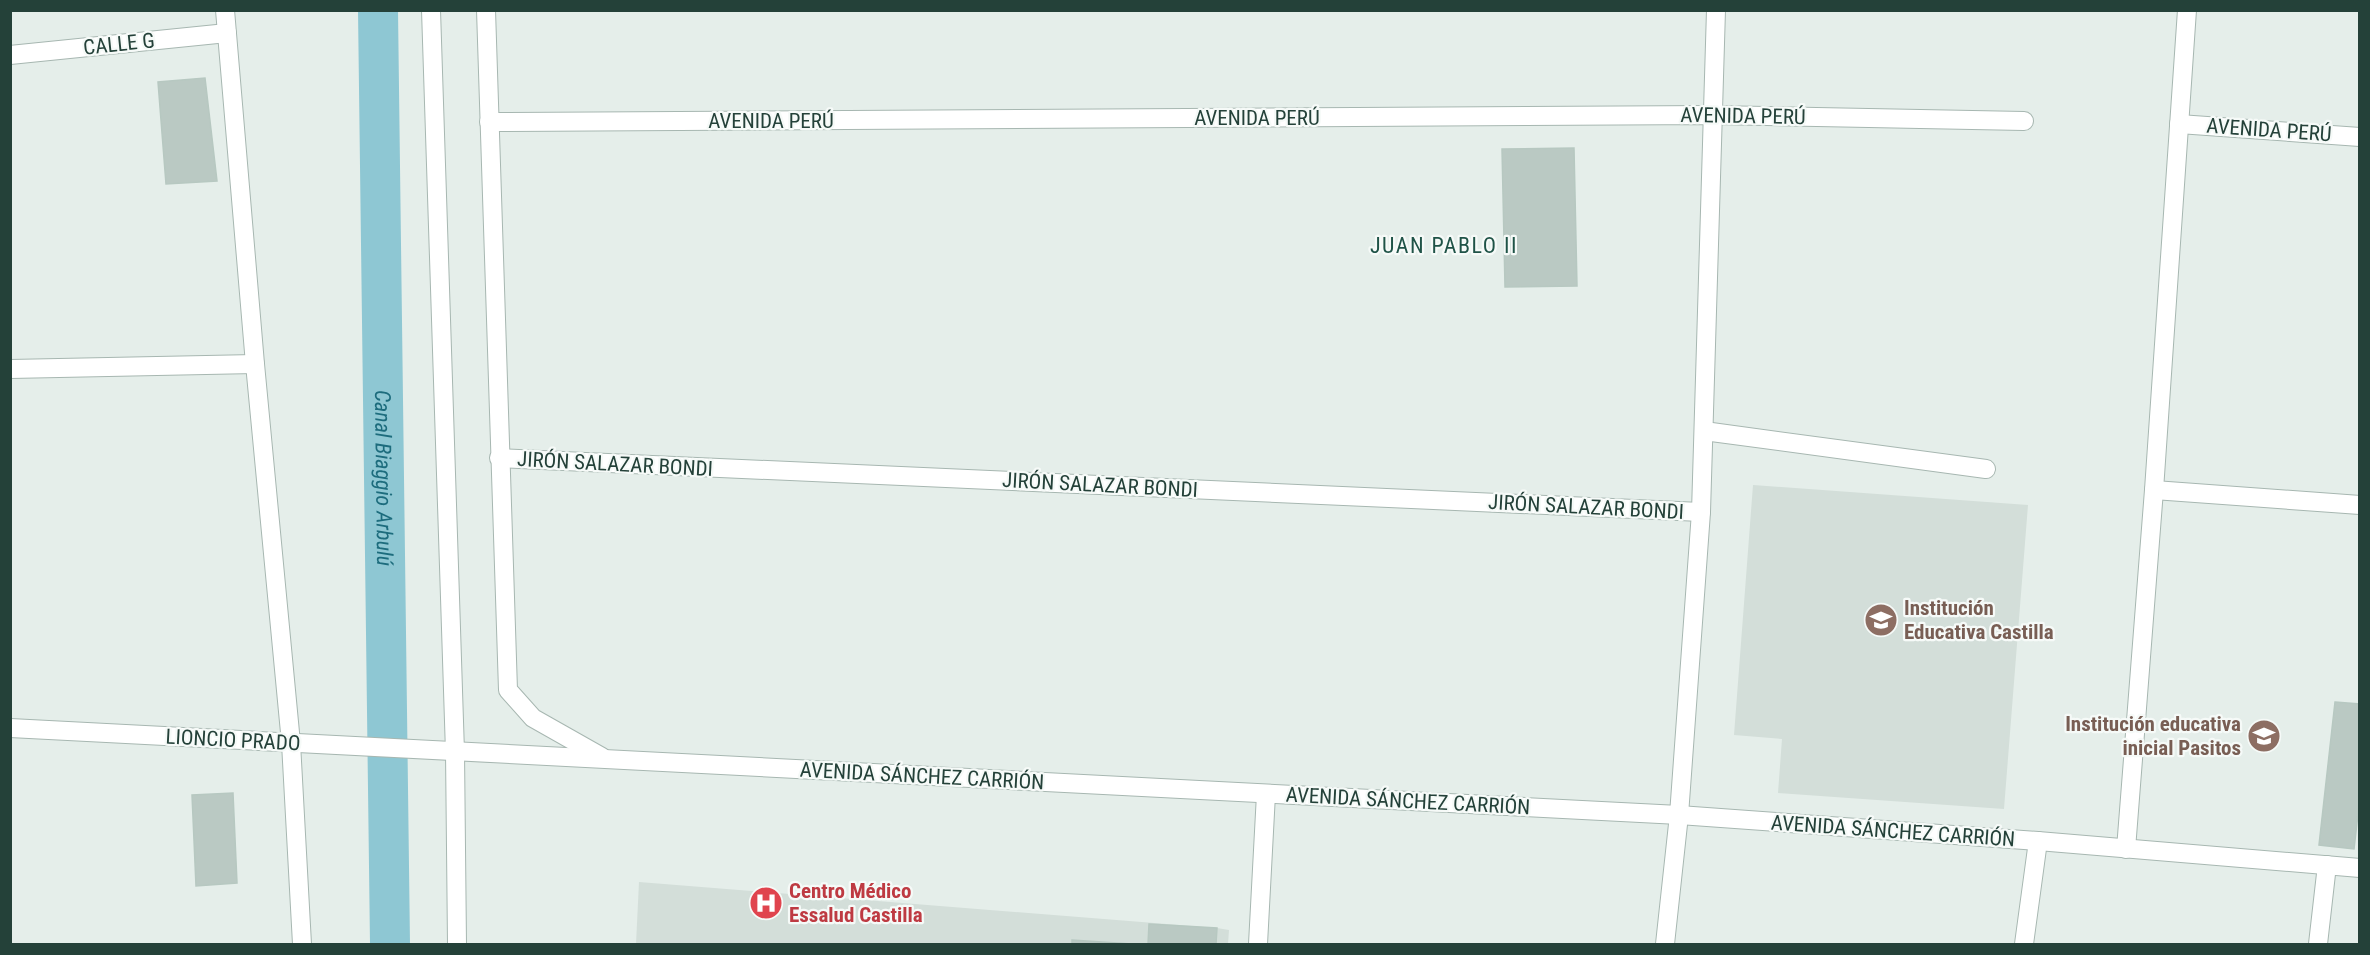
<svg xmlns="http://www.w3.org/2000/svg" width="2370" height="955" viewBox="0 0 2370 955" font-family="'Roboto Condensed',sans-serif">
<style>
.built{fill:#d3ded9}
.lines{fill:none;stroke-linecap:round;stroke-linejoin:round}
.canal{stroke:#8ec7d3;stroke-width:40}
.building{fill:#bac9c3;stroke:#b7c8c1;stroke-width:1.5}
.minor-casing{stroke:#a7b7b1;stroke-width:20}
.minor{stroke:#fff;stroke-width:18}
.labels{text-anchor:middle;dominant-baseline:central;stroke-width:4.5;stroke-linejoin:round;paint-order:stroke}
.street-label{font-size:21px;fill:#244139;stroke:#f6faf8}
.education-label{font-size:21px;font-weight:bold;fill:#785e54;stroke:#f6faf8;text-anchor:start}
.health-label{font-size:21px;font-weight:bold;fill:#be3a42;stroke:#f6faf8;text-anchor:start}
.neighbourhood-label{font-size:22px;letter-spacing:1.5px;fill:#1f5347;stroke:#f6faf8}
.water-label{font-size:22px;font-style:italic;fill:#1d6c7d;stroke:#f6faf8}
</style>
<rect width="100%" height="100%" fill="#e5eeea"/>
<g class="built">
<path d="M1753,485L2028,505L2004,809L1778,793L1782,739L1734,735Z"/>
<path d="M639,882L1217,928L1229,930L1228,944H636Z"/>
</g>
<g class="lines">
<path class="canal" id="s1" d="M378,10L390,944"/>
</g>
<g class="building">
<path d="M205,78L217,181L166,184L158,82Z"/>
<path d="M1574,148L1577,286L1505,287L1502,149Z"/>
<path d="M2335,702L2360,704V797L2354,849L2319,845Z"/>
<path d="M233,793L237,883L196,886L192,795Z"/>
<path d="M1149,924L1217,928L1216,944H1148Z"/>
<path d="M1072,940L1132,944H1072Z"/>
</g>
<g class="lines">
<g class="minor-casing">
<g id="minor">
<path d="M225,10L255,364L291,743L302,944"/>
<path d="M431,10L455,752L457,944"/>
<path d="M486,10L508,690L533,718L602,757"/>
<path d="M10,55L227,33"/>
<path d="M489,122L1712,115L2024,121"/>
<path d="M2179,124L2360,137"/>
<path d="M10,369L255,364"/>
<path d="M1704,431L1986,469"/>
<path d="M499,458L1701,512"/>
<path d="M2154,490L2360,505"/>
<path d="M10,728L1679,815L2038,841L2360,868"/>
<path d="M2126,849L2154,490L2187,10"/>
<path d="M1258,944L1266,794"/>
<path d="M1665,944L1679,815L1701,512L1716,10"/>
<path d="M2024,944L2038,841"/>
<path d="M2318,944L2327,865"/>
</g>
</g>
<use href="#minor" class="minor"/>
</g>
<defs>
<g id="school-disc" transform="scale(1.725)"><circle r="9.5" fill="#8d6e63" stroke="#f6faf8"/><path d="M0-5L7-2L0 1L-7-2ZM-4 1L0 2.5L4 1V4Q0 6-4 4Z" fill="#fff"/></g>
<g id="hospital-disc" transform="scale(1.725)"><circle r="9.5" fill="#e0444e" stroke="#f6faf8"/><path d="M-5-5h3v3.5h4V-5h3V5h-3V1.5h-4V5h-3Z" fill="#fff"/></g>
</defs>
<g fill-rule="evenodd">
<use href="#school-disc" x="1881" y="620"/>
<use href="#school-disc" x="2264" y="736"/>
<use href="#hospital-disc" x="766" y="903"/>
</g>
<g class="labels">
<g class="street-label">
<text transform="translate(119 44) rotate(-6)">CALLE G</text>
<text transform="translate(1743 116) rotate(1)">AVENIDA PERÚ</text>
<text x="1257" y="118">AVENIDA PERÚ</text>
<text x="771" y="121">AVENIDA PERÚ</text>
<text transform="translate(2269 130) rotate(4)">AVENIDA PERÚ</text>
<text transform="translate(615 464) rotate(3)">JIRÓN SALAZAR BONDI</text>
<text transform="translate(1100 485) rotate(3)">JIRÓN SALAZAR BONDI</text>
<text transform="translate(1586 507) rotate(3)">JIRÓN SALAZAR BONDI</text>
<text transform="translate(233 740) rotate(3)">LIONCIO PRADO</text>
<text transform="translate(922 776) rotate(3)">AVENIDA SÁNCHEZ CARRIÓN</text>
<text transform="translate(1408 801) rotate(3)">AVENIDA SÁNCHEZ CARRIÓN</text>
<text transform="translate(1893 831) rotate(4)">AVENIDA SÁNCHEZ CARRIÓN</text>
</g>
<g class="education-label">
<text x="1904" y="608">Institución<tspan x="1904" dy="24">Educativa Castilla</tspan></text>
<text x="2241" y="724" text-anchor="end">Institución educativa<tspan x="2241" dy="24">inicial Pasitos</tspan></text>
</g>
<g class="health-label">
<text x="789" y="891">Centro Médico<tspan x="789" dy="24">Essalud Castilla</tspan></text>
</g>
<g class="neighbourhood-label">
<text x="1444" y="245">JUAN PABLO II</text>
</g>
<g class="water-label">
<text stroke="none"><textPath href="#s1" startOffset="468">Canal Biaggio Arbulú</textPath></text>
</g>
</g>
<rect width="2370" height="955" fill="none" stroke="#244139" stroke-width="24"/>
</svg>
